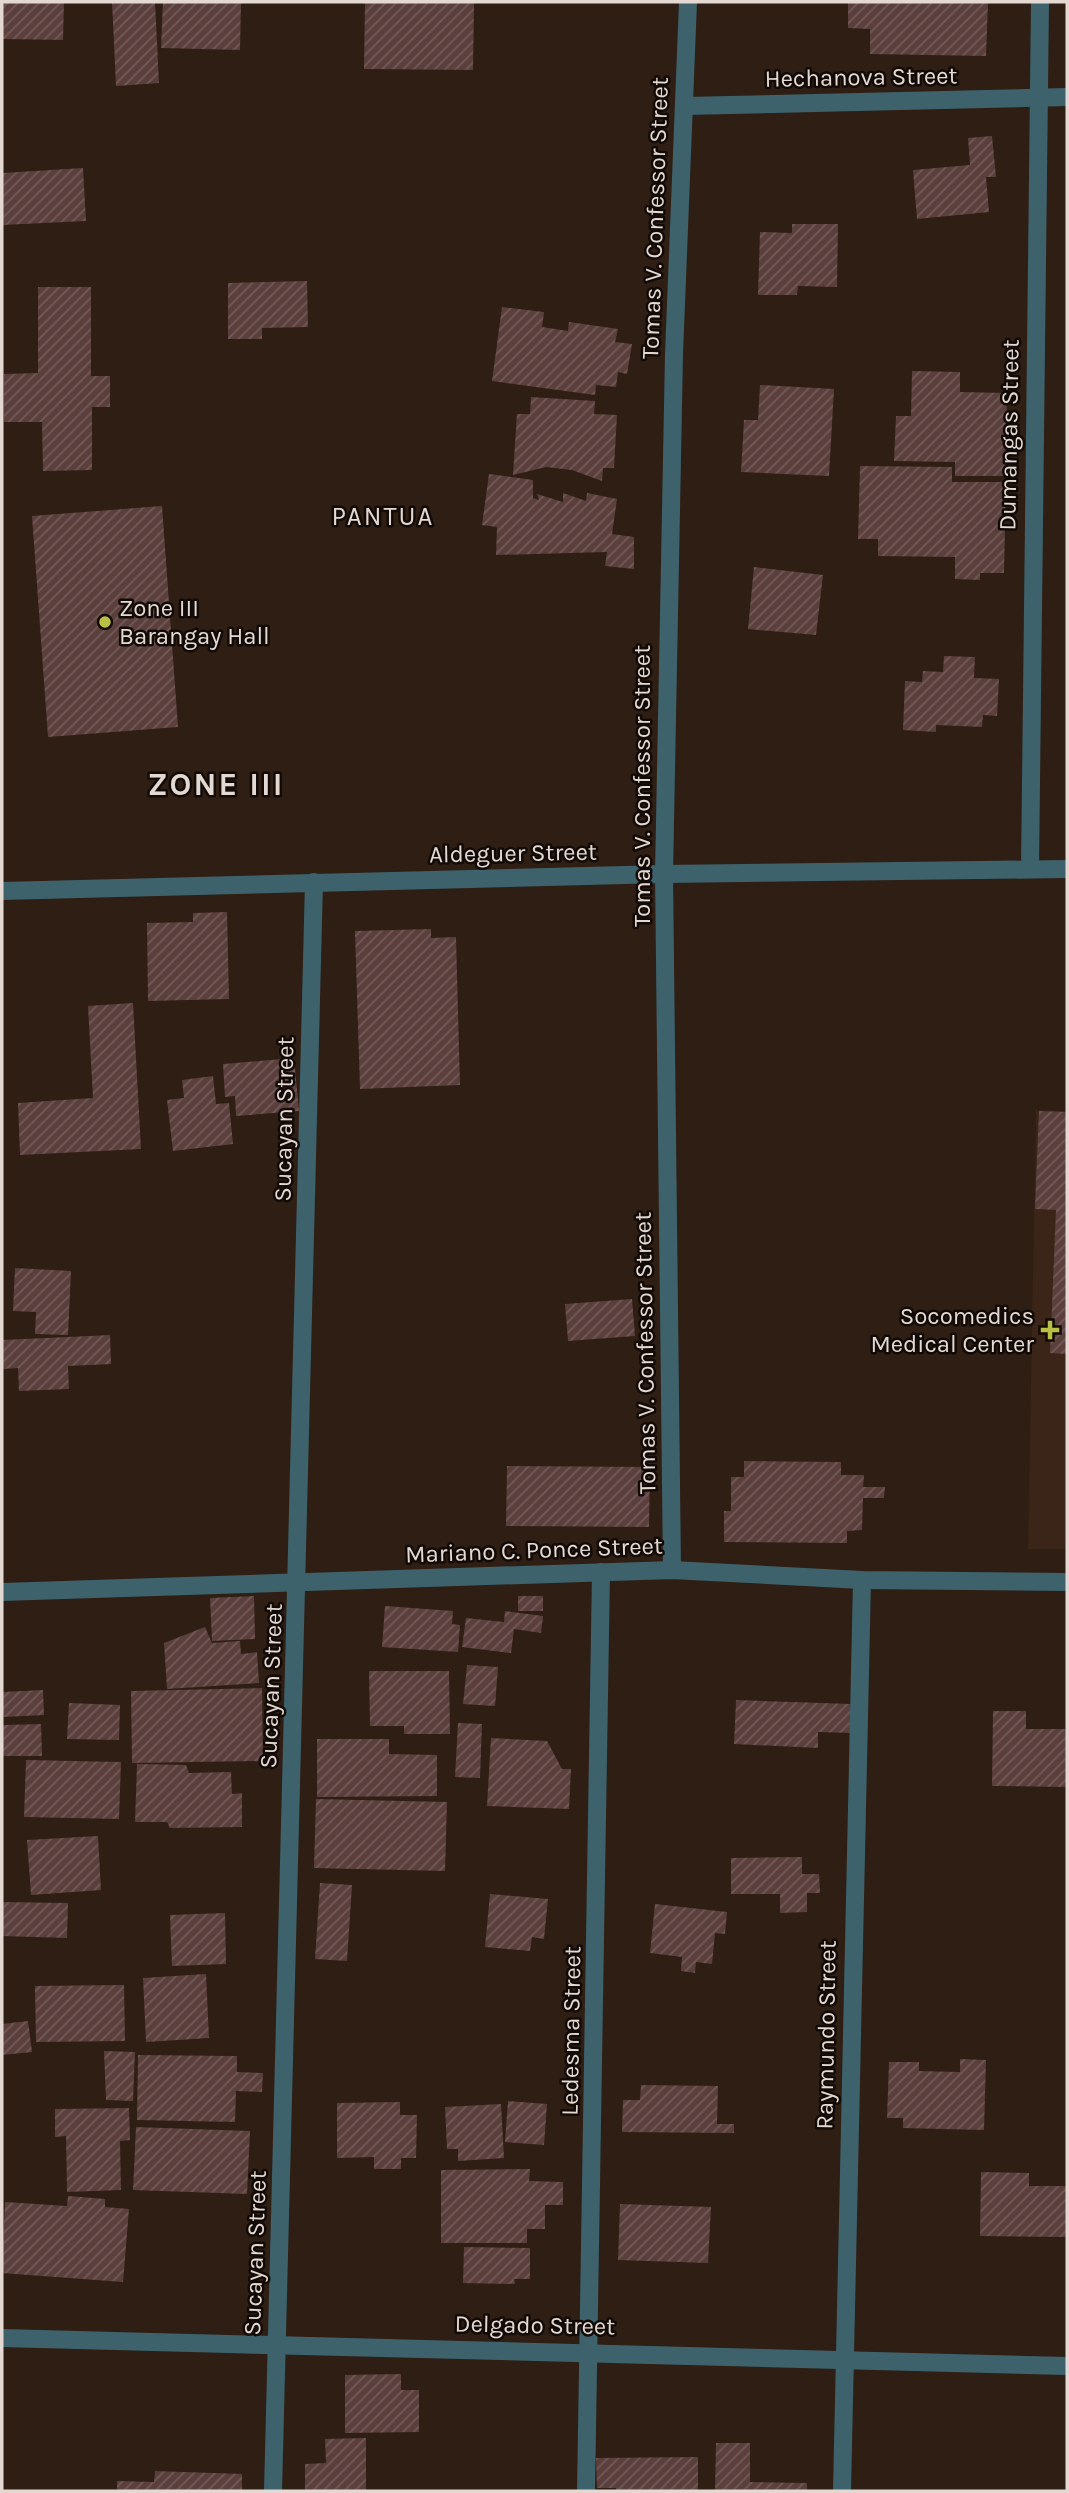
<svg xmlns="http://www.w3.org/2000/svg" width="1069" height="2493" viewBox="0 0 1069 2493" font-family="Karla,sans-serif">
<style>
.built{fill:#3b2518}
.building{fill:url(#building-hatch)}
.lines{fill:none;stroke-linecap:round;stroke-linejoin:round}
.minor{stroke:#3d626c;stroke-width:18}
.tertiary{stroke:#3d626c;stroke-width:18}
.poi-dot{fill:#bac045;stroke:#110a06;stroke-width:2.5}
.labels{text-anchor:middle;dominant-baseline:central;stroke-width:5;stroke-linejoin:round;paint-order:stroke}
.street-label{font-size:24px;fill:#e4d8d2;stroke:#110a06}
.poi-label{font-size:24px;fill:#e4d8d2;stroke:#110a06;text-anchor:start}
.neighbourhood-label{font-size:26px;letter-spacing:2px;fill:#e4d8d2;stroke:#110a06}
.district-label{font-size:32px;font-weight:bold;letter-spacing:2px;fill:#e4d8d2;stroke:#110a06}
</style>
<defs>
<pattern id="building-hatch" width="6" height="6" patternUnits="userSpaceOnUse" patternTransform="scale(1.75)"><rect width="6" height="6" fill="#5b3f3d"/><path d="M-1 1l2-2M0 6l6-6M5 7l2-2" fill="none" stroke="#725a58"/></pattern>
</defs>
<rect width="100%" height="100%" fill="#2f1e14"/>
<path class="built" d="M1036,1110L1067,1111V1549H1028Z"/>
<g class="building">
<path d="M2,2H64L63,40L2,39Z"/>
<path d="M112,2H155L159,83L116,86Z"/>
<path d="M163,2H241L240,50L161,48Z"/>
<path d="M365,2H474L473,70L364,69Z"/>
<path d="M848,2H988L986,56L870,54V29L848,28Z"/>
<path d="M992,136L996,177H986L989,212L917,219L913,170L970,165L968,138Z"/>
<path d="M83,168L86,221L2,225V173Z"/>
<path d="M792,224H838L837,287L798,286L797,295H758L760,232L792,233Z"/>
<path d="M307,281L308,327L262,328V339H228V283Z"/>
<path d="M38,287H91V376H110V407H92V470L43,471L42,422H4V374L38,373Z"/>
<path d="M502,307L544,312L542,327L568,331L569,322L618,329L615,342L632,344L627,374L618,372L616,387L596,385L595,395L492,381Z"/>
<path d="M912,371L960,372V392L1007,393L1005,476H955V462L894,461L896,416H911Z"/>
<path d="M760,385L834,389L829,476L741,472L744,420H758Z"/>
<path d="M531,397L595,401L594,414L617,415L614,468H603L602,481L572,470L546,467L513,475L517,414H530Z"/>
<path d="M860,466L952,467V482H1006L1004,573H980V580L955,579V557L878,556V539H858Z"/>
<path d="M489,474L533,480V498L539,500L537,494L563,502V493L586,501L587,493L617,499L612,534L634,537V569L605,566L607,552L496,555L497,527L482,525Z"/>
<path d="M162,506L178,727L48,737L32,516Z"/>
<path d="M754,567L823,575L816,635L748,629Z"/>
<path d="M944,656L975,657L974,678L999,679L997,716L983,715L982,727L936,725V732L903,730L905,681L922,682L923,671L943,672Z"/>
<path d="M227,912L229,999L148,1001L147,923L193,922V913Z"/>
<path d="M431,929V938L456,937L460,1085L360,1089L355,931Z"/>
<path d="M133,1003L141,1149L20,1155L18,1103L93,1098L88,1006Z"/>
<path d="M294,1058L299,1111L236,1116L235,1096L225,1097L223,1064Z"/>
<path d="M213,1076L216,1104L229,1103L233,1144L173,1151L167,1100L184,1098L182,1080Z"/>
<path d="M1039,1111L1067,1112V1354L1050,1353L1056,1210L1035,1209Z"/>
<path d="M15,1268L71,1271L68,1335L35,1334L36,1312L13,1311Z"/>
<path d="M632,1299L635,1336L568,1341L565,1304Z"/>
<path d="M110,1335L111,1364L68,1366L69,1389L19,1391L18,1368L3,1369V1340Z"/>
<path d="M744,1461L841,1462V1475H864L863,1487H885L884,1498H863L862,1530L847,1531V1543L724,1542V1511H731V1477H744Z"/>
<path d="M507,1466L650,1467L649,1527L506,1526Z"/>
<path d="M254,1596L255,1639L212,1641L210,1598Z"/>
<rect x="518" y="1596" width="25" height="15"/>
<path d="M385,1606L453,1611L452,1624L460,1625L458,1652L382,1647Z"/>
<path d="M505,1611L543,1616L541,1633L514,1629L511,1653L462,1647L466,1618L504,1622Z"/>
<path d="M205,1627L212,1643L240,1641L241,1654L257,1652L259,1683L167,1689L164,1643Z"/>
<path d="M467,1665L498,1667L495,1706L463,1704Z"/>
<path d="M369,1671H449L450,1734H404V1726H370Z"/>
<path d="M262,1688L263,1761L132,1763L131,1691Z"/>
<path d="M43,1690L44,1715L3,1717L2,1692Z"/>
<path d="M736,1700L851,1704L850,1733L818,1732V1748L734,1744Z"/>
<path d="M69,1703L120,1705L119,1740L67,1739Z"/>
<path d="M993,1711H1026V1729H1067V1787L992,1786Z"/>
<path d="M458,1723L482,1724L480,1778L455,1777Z"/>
<path d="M41,1724L42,1756H2V1725Z"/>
<path d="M491,1738L547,1741L562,1769H571L569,1809L487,1806Z"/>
<path d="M317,1739H389V1754L437,1755V1796L317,1797Z"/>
<path d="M26,1760L121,1762L119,1819L24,1817Z"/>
<path d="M137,1764L186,1765L189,1773L231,1772L232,1794L242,1793V1827L170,1828L167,1822H135Z"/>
<path d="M316,1799L447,1802L445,1871L314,1868Z"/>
<path d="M98,1836L101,1890L31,1895L27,1840Z"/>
<path d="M802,1857V1874H819L820,1893H807V1912L780,1913V1894H731V1858Z"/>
<path d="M320,1883L352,1885L347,1961L315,1959Z"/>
<path d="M490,1894L548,1899L544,1939L532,1937L530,1951L485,1947Z"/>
<path d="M2,1902L68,1903L67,1938L2,1936Z"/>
<path d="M655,1904L727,1912L725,1934L715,1933L712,1964L696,1962L695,1973L681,1971L682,1957L650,1953Z"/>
<path d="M225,1913L226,1964L172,1966L170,1915Z"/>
<path d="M206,1974L209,2038L146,2042L143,1978Z"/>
<path d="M124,1985L125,2041L36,2042L35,1986Z"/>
<path d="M28,2021L32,2052L2,2055V2024Z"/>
<path d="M104,2051L135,2052L133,2101L106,2100Z"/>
<path d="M138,2055L237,2056V2072L263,2073L262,2092L236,2091L235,2122L137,2120Z"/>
<path d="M960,2059L986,2060L984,2130L903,2128V2118H887L889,2062H919V2071L960,2072Z"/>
<path d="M641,2085L718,2086L717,2124H734V2133L622,2132L623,2100H640Z"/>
<path d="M508,2101L547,2104L544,2145L505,2142Z"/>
<path d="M400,2102V2115H417L416,2158H401V2169H374V2157L337,2158V2103Z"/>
<path d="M501,2104L504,2158L458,2161V2149H447L445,2107Z"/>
<path d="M129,2108L130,2140L120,2141L121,2190L67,2192L66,2136L55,2137V2109Z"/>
<path d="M136,2127L250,2131L247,2194L133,2190Z"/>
<path d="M530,2169L529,2181L563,2182V2205H545V2229H527V2243H441V2170Z"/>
<path d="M981,2172L1029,2173V2186H1067V2237L980,2236Z"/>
<path d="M68,2196L105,2199V2207L129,2209L123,2282L2,2273L5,2202L67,2206Z"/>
<path d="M620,2204L711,2207L708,2263L618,2260Z"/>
<path d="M464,2247L530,2248V2279H514L515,2284L463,2283Z"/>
<path d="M401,2374V2390H419V2432L345,2433V2375Z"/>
<path d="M366,2438V2491H305V2464L326,2463L325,2439Z"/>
<path d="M716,2443H750V2482L807,2483V2491H715Z"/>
<path d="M698,2457V2491H616V2488H597L596,2458Z"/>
<path d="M155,2471L242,2474V2491H117V2481L154,2482Z"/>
</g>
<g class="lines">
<g class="minor">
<path d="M685,106L1067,97"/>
<path d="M1030,869L1040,2"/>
<path d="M2,891L664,874L1067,869"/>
<path d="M2,2338L1067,2366"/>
<path d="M273,2491L314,882"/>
<path d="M586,2491L601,1572"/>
<path d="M842,2491L862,1580"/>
</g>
<g class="tertiary">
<path d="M672,1570L664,874L674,354L688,2"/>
<path d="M2,1592L672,1570L862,1580L1067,1582"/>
</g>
</g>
<g class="poi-dot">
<circle cx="105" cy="622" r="7"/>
<path d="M1046.5 1319.5h7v7h7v7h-7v7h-7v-7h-7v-7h7z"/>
</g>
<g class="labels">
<g class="street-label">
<text transform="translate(861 77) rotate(-1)">Hechanova Street</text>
<text transform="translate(655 218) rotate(-88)">Tomas V. Confessor Street</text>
<text transform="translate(1009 435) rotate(-89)">Dumangas Street</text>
<text transform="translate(642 786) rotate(-90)">Tomas V. Confessor Street</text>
<text transform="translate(513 853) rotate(-1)">Aldeguer Street</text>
<text transform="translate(284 1119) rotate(-89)">Sucayan Street</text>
<text transform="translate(645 1353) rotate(-91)">Tomas V. Confessor Street</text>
<text transform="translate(534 1550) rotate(-2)">Mariano C. Ponce Street</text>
<text transform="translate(271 1686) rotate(-88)">Sucayan Street</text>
<text transform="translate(571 2031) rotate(-89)">Ledesma Street</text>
<text transform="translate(826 2035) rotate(-89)">Raymundo Street</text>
<text transform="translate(255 2253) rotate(-88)">Sucayan Street</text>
<text transform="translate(535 2325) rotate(1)">Delgado Street</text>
</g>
<g class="poi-label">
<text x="119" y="608">Zone III<tspan x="119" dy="28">Barangay Hall</tspan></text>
<text x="1034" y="1316" text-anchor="end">Socomedics<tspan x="1034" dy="28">Medical Center</tspan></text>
</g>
<g class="neighbourhood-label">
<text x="383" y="516">PANTUA</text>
</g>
<g class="district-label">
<text x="216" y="784">ZONE III</text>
</g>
</g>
<rect width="1069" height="2493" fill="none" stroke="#e4d8d2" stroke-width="7"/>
</svg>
